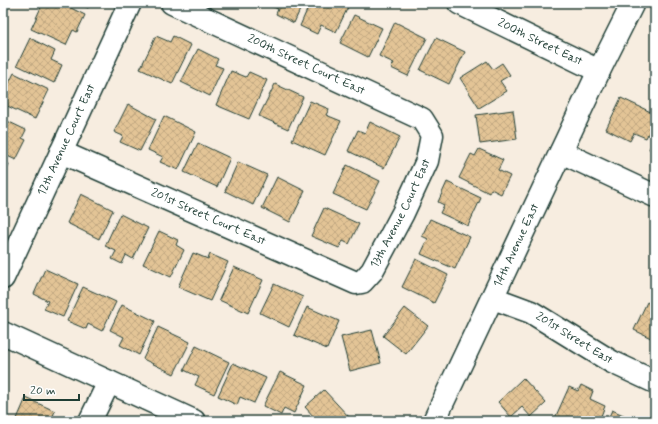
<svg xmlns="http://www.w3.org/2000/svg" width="658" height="424" viewBox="0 0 658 424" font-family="Mynerve,sans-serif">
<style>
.building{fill:url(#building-cross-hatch);stroke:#1f3d34}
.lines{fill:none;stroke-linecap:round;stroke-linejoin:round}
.minor-casing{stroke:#1f3d34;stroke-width:25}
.minor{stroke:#fff;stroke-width:22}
.labels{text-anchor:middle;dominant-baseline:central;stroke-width:3.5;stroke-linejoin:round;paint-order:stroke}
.street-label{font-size:12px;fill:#1f3d34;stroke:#fff}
</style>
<defs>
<pattern id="building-cross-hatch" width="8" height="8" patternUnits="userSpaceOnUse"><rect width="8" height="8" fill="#e3c496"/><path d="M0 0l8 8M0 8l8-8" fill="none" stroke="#c2a982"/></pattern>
</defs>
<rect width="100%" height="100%" fill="#f7ede0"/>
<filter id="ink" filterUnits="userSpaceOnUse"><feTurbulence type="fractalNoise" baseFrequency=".025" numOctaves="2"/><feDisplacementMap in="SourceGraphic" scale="8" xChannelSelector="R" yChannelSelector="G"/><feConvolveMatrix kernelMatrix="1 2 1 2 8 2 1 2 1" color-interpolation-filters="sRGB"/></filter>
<g filter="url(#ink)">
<g class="building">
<path d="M43,3H61L85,15L77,32L73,30L66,45L31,29Z"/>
<path d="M78,3H91L88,8Z"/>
<path d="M264,3H303L294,23L276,14L278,9Z"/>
<path d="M310,3H350L336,32L321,25L317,34L300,26Z"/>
<path d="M354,15L382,28L368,57L340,43Z"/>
<path d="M395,22L427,38L408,76L391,68L394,63L379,56Z"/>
<path d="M156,36L170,42L173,36L191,45L172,84L140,69Z"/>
<path d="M30,38L55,51L51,60L62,65L54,83L17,65Z"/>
<path d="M436,38L465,52L449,84L420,70Z"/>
<path d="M198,49L218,59L215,65L223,68L210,96L181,82Z"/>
<path d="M487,61L493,69L502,63L510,75L500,81L507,91L479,108L460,78Z"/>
<path d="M231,71L246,77L249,72L267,80L249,119L216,105Z"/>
<path d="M14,73L49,90L35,119L3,104V95Z"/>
<path d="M275,84L303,97L288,129L259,116Z"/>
<path d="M621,98L655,114V119L646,138L634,133L630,141L606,129Z"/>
<path d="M310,101L329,109L326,115L341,121L325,155L292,140Z"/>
<path d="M128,104L156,119L140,151L120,142L123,136L114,132Z"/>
<path d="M513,110L517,139L480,144L476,115Z"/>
<path d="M164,116L196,132L178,170L160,162L163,157L148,150Z"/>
<path d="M3,119L26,130L22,138L26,140L16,160L3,154Z"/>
<path d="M370,122L400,137L384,168L348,151L358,130L365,133Z"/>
<path d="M655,137V152L649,149Z"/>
<path d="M198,143L230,158L217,187L184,172Z"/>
<path d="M479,149L503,160L498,170L510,176L501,194L491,189L489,193L459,178L471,154L475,156Z"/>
<path d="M3,161L9,164L3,178Z"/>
<path d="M238,162L267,175L253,205L225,191Z"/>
<path d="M347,165L380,181L366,209L333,194Z"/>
<path d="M277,177L305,191L290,222L262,208Z"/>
<path d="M447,182L481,198L468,226L440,213L444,205L438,202Z"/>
<path d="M81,194L113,210L99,239L67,223Z"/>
<path d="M324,208L359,224L349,244L343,241L339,248L311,236Z"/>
<path d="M120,214L148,228L133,259L126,255L122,264L112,259L116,251L105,246Z"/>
<path d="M430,219L470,237L455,269L421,254L428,239L422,236Z"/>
<path d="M159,231L178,240L176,245L184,250L171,277L143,264Z"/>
<path d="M193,253L208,259L210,254L228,262L210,301L178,287Z"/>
<path d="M416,259L448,275L434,303L402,287Z"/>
<path d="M234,267L263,280L248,313L219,300Z"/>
<path d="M45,269L78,284L63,317L44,309L48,301L34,294Z"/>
<path d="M274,284L303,297L289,327L260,313Z"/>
<path d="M83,287L116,302L102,331L88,324L86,329L67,321Z"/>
<path d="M647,302L655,306V340L634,330Z"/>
<path d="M122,305L155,321L139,355L120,345L124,337L110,330Z"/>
<path d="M307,307L339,321L327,349L294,335Z"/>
<path d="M405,308L428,326L406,354L383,336Z"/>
<path d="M158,327L190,342L174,374L143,359Z"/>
<path d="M372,330L381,363L350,371L341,337Z"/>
<path d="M196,346L229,362L214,394L195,385L199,377L184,370Z"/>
<path d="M233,363L266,378L254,403L240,397L237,405L218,396Z"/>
<path d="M280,372L307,385L294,413L284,408L281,415L263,406Z"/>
<path d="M523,378L546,403L531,417L522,407L511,417L498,402Z"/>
<path d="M581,385L593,391L590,399L605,406L599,421H562L555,418L569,387L578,391Z"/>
<path d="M324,390L349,417L345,421H311L315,418L305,407Z"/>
<path d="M26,398L55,411L51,421H16Z"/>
<path d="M612,410L637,421H607Z"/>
</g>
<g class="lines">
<g class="minor-casing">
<g id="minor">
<path id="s1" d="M459,3L599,71"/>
<path id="s2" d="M61,152L356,283L362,282L372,271L403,213L427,161L432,135L422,119L172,3"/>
<path d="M561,152L655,196"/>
<path id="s3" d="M3,278L130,3"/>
<path id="s4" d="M493,298L531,312L612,362L655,382"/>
<path d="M3,333L194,421"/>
<path d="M90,421L109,382"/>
<path id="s5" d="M434,421L599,71L633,3"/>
</g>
</g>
<use href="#minor" class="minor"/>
</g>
</g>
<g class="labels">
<g class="street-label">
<text stroke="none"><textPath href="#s1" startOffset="90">200th Street East</textPath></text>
<text transform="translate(306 65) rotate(25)">200th Street Court East</text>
<text stroke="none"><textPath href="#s3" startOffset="152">12th Avenue Court East</textPath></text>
<text stroke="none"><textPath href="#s2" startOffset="408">13th Avenue Court East</textPath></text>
<text stroke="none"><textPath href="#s2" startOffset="161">201st Street Court East</textPath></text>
<text stroke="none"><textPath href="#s5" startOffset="194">14th Avenue East</textPath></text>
<text stroke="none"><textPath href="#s4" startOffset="91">201st Street East</textPath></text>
</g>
</g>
<rect width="658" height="424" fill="none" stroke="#fff" stroke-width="16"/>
<rect x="8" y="8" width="642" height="408" fill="none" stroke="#1f3d34" stroke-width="1.5" filter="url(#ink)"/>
<path d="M24 394v6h55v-6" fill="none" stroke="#1f3d34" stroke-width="2"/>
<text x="30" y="394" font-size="12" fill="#1f3d34" stroke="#ffffff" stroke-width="3" paint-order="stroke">20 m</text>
</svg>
